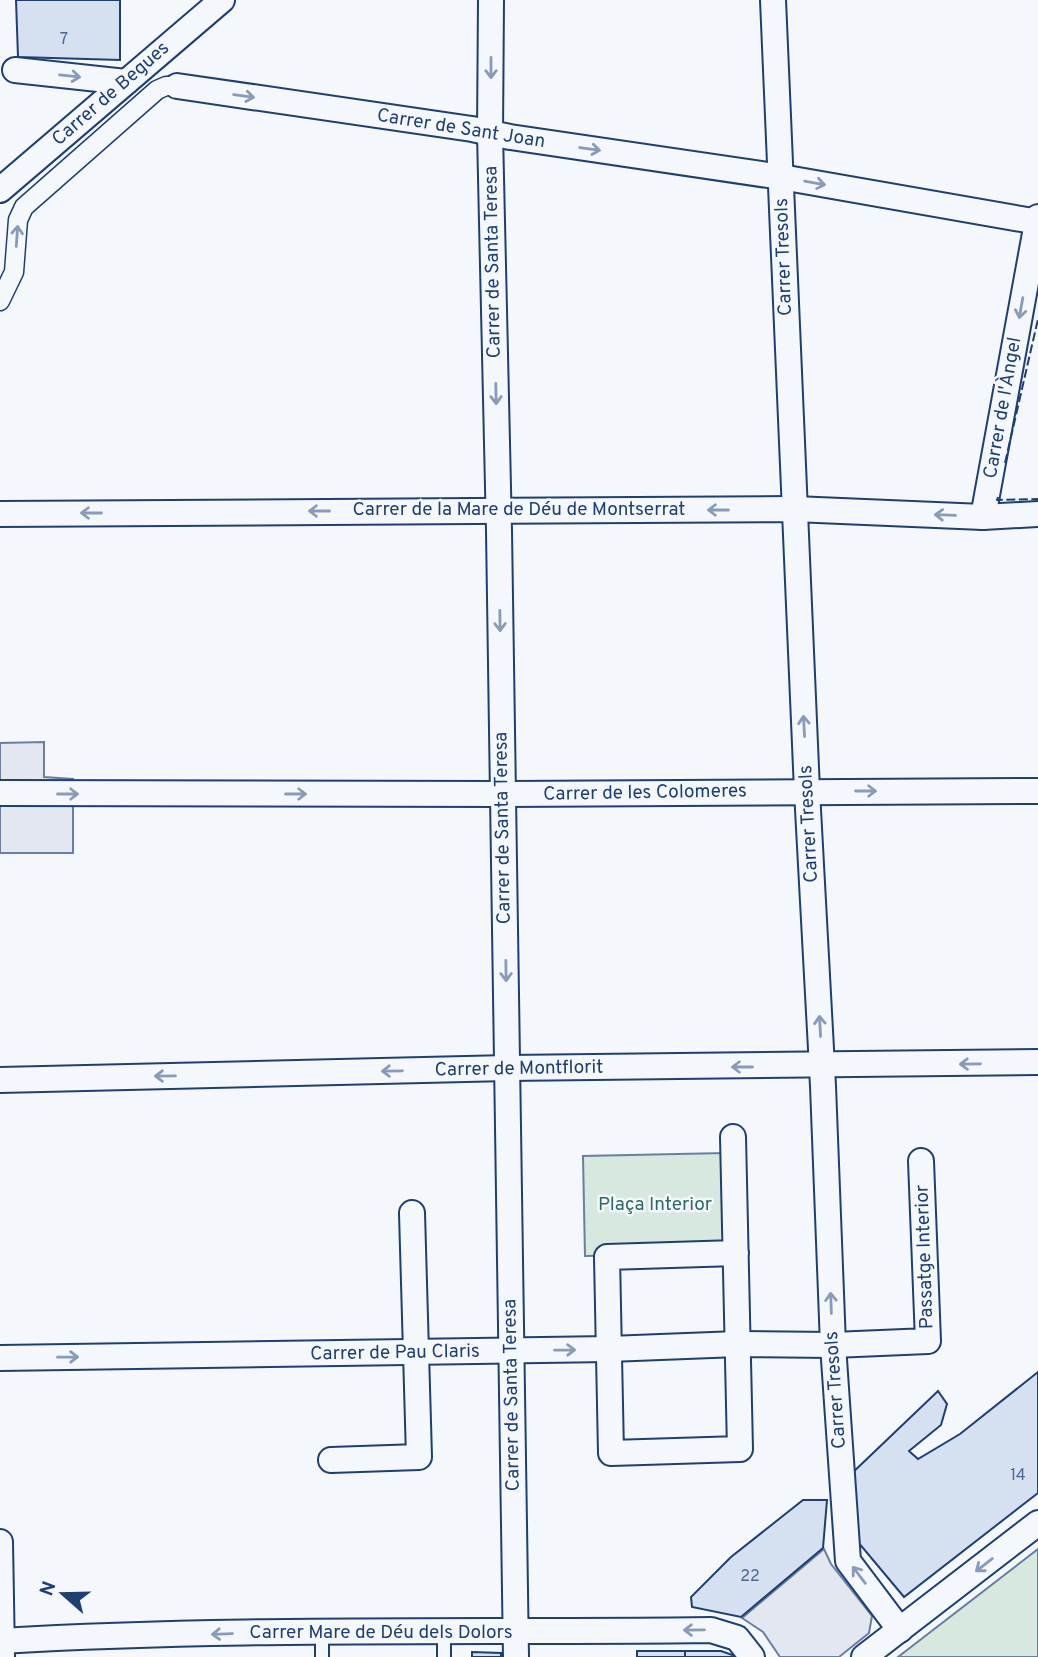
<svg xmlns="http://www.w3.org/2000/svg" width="1038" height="1657" viewBox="0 0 1038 1657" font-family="Overpass,sans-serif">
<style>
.green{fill:#d7e8df;stroke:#687fa3;stroke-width:2}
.parking{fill:#e3e8f0;stroke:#687fa3;stroke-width:2}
.building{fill:#d5e0f0;stroke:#1d3f73;stroke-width:2}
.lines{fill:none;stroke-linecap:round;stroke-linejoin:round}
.service-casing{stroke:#1d3f73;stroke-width:16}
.pedestrian-casing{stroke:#1d3f73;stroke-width:21}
.minor-casing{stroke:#1d3f73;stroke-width:28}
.service{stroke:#f4f7fb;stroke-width:12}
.pedestrian{stroke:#f4f7fb;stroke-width:18}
.minor{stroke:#f4f7fb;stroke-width:24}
.fence{stroke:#1d3f73;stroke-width:2;stroke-dasharray:9 3.5;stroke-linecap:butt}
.oneway{stroke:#889bb7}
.labels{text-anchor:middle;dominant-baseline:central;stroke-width:5;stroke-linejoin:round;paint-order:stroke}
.number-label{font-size:16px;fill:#4b6792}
.street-label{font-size:19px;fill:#1d3f73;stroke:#f4f7fb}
.park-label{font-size:19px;fill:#2c6c60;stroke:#f4f7fb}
</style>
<rect width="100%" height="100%" fill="#f4f7fb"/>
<g class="green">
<path d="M725,1153L727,1254L585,1256L583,1156Z"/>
<path d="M1038,1549V1657H898Z"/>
</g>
<g class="parking">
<path d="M44,742V777L73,779V853H0V743Z"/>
<path d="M824,1549L831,1564L872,1616L869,1633L839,1657H780L763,1632L742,1618Z"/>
</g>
<g class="building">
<path d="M16,0H120V60L18,57Z"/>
<path d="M1038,1372V1493L904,1597L847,1529L848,1477L938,1391L947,1404L941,1425L909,1451L918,1459L960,1434Z"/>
<path d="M803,1500H827L823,1548L741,1617L692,1607L691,1597L731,1557Z"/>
<rect x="637" y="1651" width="48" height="6"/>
<path d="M685,1651H721L738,1657H685Z"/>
<path d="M472,1652L501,1653V1657H472Z"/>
</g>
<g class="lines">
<g class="service-casing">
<g id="service">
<path d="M322,1631V1657"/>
<path d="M444,1632V1657"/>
</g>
</g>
<g class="pedestrian-casing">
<path id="pedestrian" d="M0,301L14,272L18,220L24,207L157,90L166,86H177"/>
</g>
<g class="minor-casing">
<g id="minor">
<path d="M491,0L490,133L499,531L516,1657"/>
<path d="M773,0L807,791L823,1086L833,1345L848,1561L900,1630"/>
<path d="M15,70L126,82"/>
<path d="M177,86L472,129L510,137L781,177L1038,222"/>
<path d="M0,190L222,0"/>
<path d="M0,514L794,509L983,517L1038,514"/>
<path d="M983,517L1038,217"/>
<path d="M0,793L503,794L1038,791"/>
<path d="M0,1080L508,1068L1038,1062"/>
<path d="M733,1137L740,1449L611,1453L607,1257L736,1253"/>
<path d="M0,1358L609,1349L738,1344L833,1345L928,1341L921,1161"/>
<path d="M331,1460L419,1457L412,1213"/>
<path d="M0,1542L2,1656"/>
<path d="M0,1641C237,1627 474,1633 711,1630L737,1638L752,1657"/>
<path d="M864,1657L1038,1523"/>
</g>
</g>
<use href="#service" class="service"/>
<use href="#pedestrian" class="pedestrian"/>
<use href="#minor" class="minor"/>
<g class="fence">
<path d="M1005,463L1038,319"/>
<path d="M998,497L997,500L1038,499"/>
</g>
</g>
<defs><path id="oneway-shaft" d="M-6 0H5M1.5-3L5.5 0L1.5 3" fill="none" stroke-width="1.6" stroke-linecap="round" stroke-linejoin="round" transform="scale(1.75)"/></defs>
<g class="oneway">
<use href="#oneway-shaft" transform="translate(491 68) rotate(90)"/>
<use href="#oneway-shaft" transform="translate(70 76) rotate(6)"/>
<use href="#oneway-shaft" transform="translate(244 96) rotate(8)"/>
<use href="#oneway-shaft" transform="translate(590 149) rotate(8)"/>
<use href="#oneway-shaft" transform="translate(815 183) rotate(10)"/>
<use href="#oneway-shaft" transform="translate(17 236) rotate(-86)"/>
<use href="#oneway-shaft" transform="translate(1021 308) rotate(100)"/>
<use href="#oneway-shaft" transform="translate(496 394) rotate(89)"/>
<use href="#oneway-shaft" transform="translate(718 510) rotate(180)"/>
<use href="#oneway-shaft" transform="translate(319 511) rotate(180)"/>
<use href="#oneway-shaft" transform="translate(91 513) rotate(180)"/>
<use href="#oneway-shaft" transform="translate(945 515) rotate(-178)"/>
<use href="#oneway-shaft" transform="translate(500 621) rotate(89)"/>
<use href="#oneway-shaft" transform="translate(804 726) rotate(-93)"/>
<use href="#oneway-shaft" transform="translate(866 791)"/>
<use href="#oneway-shaft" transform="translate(68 794)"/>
<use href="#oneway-shaft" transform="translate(296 794)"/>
<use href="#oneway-shaft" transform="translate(506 971) rotate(89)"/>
<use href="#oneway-shaft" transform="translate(820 1026) rotate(-93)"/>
<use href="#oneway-shaft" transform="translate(970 1064) rotate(179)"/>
<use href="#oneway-shaft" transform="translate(742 1067) rotate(180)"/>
<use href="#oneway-shaft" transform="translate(392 1071) rotate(179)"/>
<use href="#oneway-shaft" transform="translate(165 1076) rotate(179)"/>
<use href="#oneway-shaft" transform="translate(831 1303) rotate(-92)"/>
<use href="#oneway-shaft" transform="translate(565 1350) rotate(-1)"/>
<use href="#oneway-shaft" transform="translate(68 1357) rotate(-1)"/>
<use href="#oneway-shaft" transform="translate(984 1565) rotate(142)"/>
<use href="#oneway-shaft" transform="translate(859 1575) rotate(-127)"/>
<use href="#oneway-shaft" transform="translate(694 1630) rotate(179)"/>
<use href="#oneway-shaft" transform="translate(222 1634) rotate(178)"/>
</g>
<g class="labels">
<g class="number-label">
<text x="64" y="40">7</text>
<text x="1018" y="1476">14</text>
<text x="750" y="1577">22</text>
</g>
<g class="street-label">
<text transform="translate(111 94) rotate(-41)">Carrer de Begues</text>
<text transform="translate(461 129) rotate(9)">Carrer de Sant Joan</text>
<text transform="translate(784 257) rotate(-92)">Carrer Tresols</text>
<text transform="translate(493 262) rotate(-91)">Carrer de Santa Teresa</text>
<text transform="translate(1003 408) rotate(-80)">Carrer de l'Àngel</text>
<text x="519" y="510">Carrer de la Mare de Déu de Montserrat</text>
<text transform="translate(645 793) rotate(-1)">Carrer de les Colomeres</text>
<text transform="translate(809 824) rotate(-93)">Carrer Tresols</text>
<text transform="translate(503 828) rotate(-91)">Carrer de Santa Teresa</text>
<text transform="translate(519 1069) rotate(-1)">Carrer de Montflorit</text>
<text transform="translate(925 1257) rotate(-92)">Passatge Interior</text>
<text transform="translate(395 1353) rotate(-1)">Carrer de Pau Claris</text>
<text transform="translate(836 1390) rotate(-94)">Carrer Tresols</text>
<text transform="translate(512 1395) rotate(-91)">Carrer de Santa Teresa</text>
<text x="381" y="1633">Carrer Mare de Déu dels Dolors</text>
</g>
<g class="park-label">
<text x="655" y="1205">Plaça Interior</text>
</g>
</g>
<g transform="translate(63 1594) rotate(290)" stroke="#f4f7fb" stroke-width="5" paint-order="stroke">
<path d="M0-5L12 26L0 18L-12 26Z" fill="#1d3f73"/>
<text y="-10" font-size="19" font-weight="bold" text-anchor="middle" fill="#1d3f73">N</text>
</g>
</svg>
